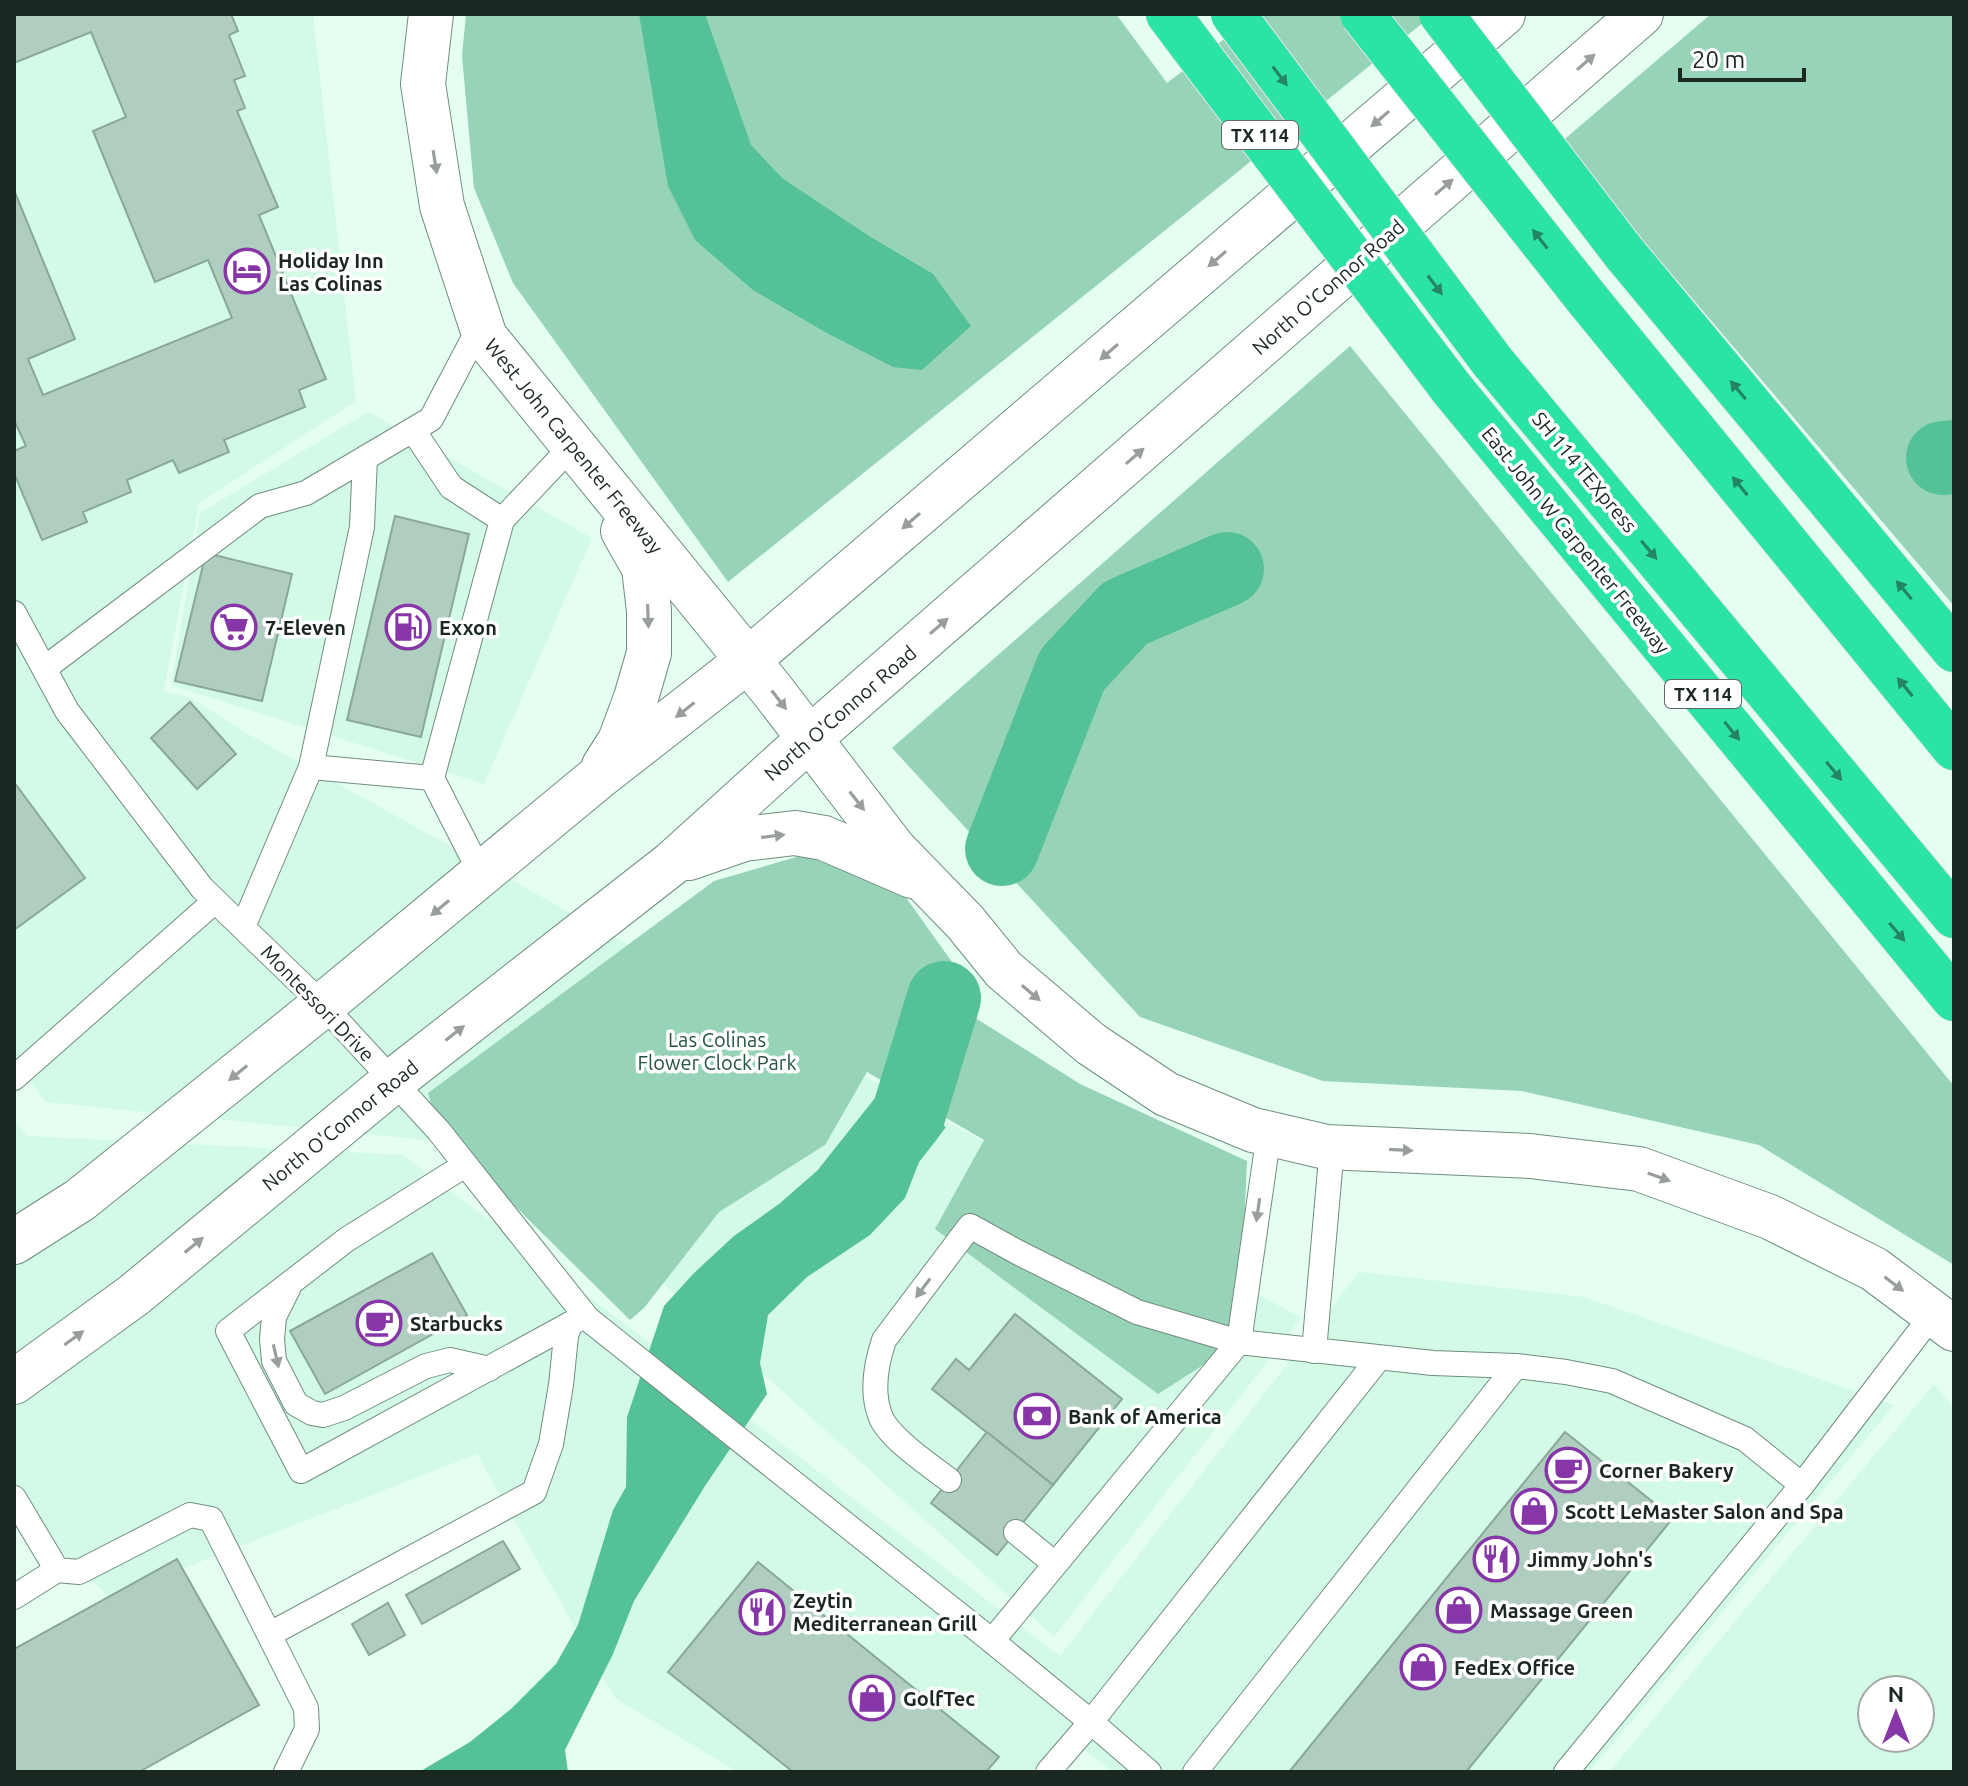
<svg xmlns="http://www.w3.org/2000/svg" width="1968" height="1786" viewBox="0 0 1968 1786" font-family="Ubuntu,sans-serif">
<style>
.built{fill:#d2fae7;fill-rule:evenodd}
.green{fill:#96d3b7}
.water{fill:#55c196}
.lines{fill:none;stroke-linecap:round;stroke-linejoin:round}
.river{stroke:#55c196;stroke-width:74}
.building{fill:#afcebf;stroke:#8aa899;stroke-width:2}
.service-casing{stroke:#708d7f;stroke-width:26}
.secondary-casing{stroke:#708d7f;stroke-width:46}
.motorway-casing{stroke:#e4e5e4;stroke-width:46}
.service{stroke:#fff;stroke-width:24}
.secondary{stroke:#fff;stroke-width:44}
.motorway{stroke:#2ce3a7;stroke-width:44}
.motorway-bridge-casing{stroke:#e4e5e4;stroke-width:46;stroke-linecap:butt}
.motorway-bridge{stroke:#2ce3a7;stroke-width:44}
.oneway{fill:#989e9b}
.oneway2{fill:#248564}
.labels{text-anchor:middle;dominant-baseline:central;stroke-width:7;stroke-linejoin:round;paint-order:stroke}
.shield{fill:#fff;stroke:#5f6864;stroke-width:2}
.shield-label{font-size:18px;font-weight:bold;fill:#1b2721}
.poi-label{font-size:20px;font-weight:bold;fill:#1b2721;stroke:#fff;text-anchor:start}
.street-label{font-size:20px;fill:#1b2721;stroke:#fff}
.park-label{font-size:20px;fill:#275441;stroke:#fff}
</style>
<rect width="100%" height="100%" fill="#e5fef2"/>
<g class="built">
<path d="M14,14H313L356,401L199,503L164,691L191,698L248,734L1301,1318L1054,1637L515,1149L46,1102L14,1059Z"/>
<path d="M368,412L592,538L484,784L171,685L200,513Z"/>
<path d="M14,1120L27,1136L403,1155L1060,1656L1359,1272L1584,1297L1894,1405L1589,1772H1114L1084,1750L1065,1772H738L615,1698L477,1454L109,1597L14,1507Z"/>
<path d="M1934,1384L1954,1408V1772H1609ZM1920,1690V1738H1872V1690Z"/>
</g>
<g class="green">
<path d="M466,14H1116L1167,83L1257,14H1434L728,582L513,283L474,188L462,56Z"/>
<path d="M1711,14H1954V606L1560,143Z"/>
<path d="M1350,346L1954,1086V1265L1759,1145L1522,1091L1323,1081L1140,1017L892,748Z"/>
<path d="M803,855L902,892L972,990L977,1019L1080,1084L1247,1161L1239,1342L1158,1394L935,1229L984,1140L867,1072L825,1145L719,1212L644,1308L630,1320L438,1130L428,1093L714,881Z"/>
</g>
<g class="water">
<path d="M639,14H705L751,145L782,178L869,236L933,274L971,326L922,370L893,367L825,332L753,290L695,240L668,186Z"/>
<path d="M887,1095L946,1127L919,1162L905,1198L870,1235L807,1277L768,1315L760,1363L767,1394L705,1486L634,1601L613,1654L565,1750L568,1772H419L470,1742L511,1709L556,1664L578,1625L613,1510L626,1487L627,1417L664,1306L694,1273L734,1236L779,1204L818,1170L857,1147Z"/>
</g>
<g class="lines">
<g class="river">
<path d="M1943,458L1954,457"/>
<path d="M1002,849L1072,670L1125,613L1227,569"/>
<path d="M849,1190L908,1116L944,998"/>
</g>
</g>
<g class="building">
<path d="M14,14H231L238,31L229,35L245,76L234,80L245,108L237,111L278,207L259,215L326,379L299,390L305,407L224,440L229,452L179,473L173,460L127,480L131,492L83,512L87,522L42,540L14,473V451L26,446L14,420V190L75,339L28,359L43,395L232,318L208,260L155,282L93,131L126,117L91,32L14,63Z"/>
<path d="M395,516L469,534L421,737L347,720Z"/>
<path d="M206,553L292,574L262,701L175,681Z"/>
<path d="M190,702L236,754L197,789L151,738Z"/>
<path d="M14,782L85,878L14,930Z"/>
<path d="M432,1253L467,1315L325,1394L290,1331Z"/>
<path d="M1015,1314L1122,1399L1053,1485L932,1389L956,1359L969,1370Z"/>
<path d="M987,1432L1053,1485L997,1555L931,1503Z"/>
<path d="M1565,1432L1673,1518L1466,1772H1289Z"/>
<path d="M503,1541L520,1569L422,1624L406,1595Z"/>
<path d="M177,1559L259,1705L139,1772H14V1649Z"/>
<path d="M758,1562L999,1757L986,1772H793L668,1672Z"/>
<path d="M388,1603L405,1635L369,1655L352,1624Z"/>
</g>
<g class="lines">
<g class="service-casing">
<g id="service">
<path d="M413,430L451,487L502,520"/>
<path d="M14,613L67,711L202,888L323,1005L438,1130L588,1319L992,1641L1091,1722L1149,1772"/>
<path d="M45,668L260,506L306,493L431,419L481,324"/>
<path d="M311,767L432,778L481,874"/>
<path d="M432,778L502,520L573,445"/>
<path d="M243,927L311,767L362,527L365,458"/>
<path d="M14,1078L215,901"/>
<path d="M465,1165L346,1240L228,1331L301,1471L570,1324"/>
<path d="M288,1289L274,1317L272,1339L274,1361L296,1404L312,1413L323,1415L344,1408L426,1366L450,1360L489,1369"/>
<path d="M1314,1351L1332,1147"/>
<path d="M949,1480C931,1466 887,1437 880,1415C871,1391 876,1364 884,1340L970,1226L1019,1253L1137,1312L1239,1342L1269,1133"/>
<path d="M14,1498L57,1570L79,1572L190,1515L211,1519L306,1708L307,1729L286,1772"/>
<path d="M1016,1532L1055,1564"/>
<path d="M14,1597L57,1570"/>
<path d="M270,1634L534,1492L551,1444L561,1385L566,1336L570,1324L579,1319"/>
<path d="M992,1641L1239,1342L1433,1363L1516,1366L1566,1372L1612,1381L1745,1439L1802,1485"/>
<path d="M1048,1772L1091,1722L1379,1358"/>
<path d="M1195,1772L1516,1366"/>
<path d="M1566,1772L1802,1485L1933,1314"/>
</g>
</g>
<g class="secondary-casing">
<g id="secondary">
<path d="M431,14L423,84L442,206L485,337L772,690L894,849L965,922L1004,970L1091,1044L1166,1094L1253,1130L1326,1147L1530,1156L1639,1169L1770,1217L1874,1269L1954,1329"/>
<path d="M604,766L620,741L636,698L649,653V611L644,568L623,531"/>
<path d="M689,858L744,839L795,833L824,838L912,876"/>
<path d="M14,1242L80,1200L323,1005L596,779L747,661L1503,14"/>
<path d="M14,1382L134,1295L393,1081L671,864L809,739L1641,14"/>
</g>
</g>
<g class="motorway-casing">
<g id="motorway">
<path d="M1168,14L1192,46"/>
<path d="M1624,253L1954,650"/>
<path d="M1588,300L1954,748"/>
<path d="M1492,361L1954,916"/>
<path d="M1452,389L1954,999"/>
</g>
</g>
<use href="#service" class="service"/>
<use href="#secondary" class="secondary"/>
<use href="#motorway" class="motorway"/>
<g class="motorway-bridge-casing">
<g id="motorway-bridge">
<path d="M1233,14L1492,361"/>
<path d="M1362,14L1588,300"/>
<path d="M1441,14L1624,253"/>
<path d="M1192,46L1452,389"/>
</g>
</g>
<use href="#motorway-bridge" class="motorway-bridge"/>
</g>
<defs><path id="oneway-solid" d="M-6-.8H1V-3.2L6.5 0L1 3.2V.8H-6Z" transform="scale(2)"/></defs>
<g class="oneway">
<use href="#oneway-solid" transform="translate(1586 62) rotate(-41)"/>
<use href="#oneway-solid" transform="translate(1380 119) rotate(139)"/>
<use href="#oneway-solid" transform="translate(435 162) rotate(81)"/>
<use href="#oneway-solid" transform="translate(1444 187) rotate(-41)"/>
<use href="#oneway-solid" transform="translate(1217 259) rotate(139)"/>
<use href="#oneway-solid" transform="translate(1109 352) rotate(139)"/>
<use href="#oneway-solid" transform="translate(1135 456) rotate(-41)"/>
<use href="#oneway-solid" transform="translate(911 521) rotate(139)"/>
<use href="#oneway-solid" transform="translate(648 616) rotate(88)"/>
<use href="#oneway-solid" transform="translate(939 626) rotate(-41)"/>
<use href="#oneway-solid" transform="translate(779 700) rotate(52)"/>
<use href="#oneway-solid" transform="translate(685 710) rotate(142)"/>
<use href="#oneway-solid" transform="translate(857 801) rotate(52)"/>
<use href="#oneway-solid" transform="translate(773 836) rotate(-7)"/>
<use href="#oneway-solid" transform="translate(440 908) rotate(140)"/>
<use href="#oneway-solid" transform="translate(1031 993) rotate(40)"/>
<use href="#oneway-solid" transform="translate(455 1033) rotate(-38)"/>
<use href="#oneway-solid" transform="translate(238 1073) rotate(141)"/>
<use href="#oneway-solid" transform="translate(1401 1150) rotate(3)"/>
<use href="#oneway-solid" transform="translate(1659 1177) rotate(20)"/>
<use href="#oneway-solid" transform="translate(1258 1210) rotate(98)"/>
<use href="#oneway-solid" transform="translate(194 1245) rotate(-39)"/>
<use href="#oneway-solid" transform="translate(1894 1284) rotate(37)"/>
<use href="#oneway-solid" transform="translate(923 1288) rotate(127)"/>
<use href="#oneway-solid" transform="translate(74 1338) rotate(-36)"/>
<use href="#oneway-solid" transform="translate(276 1356) rotate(77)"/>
</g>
<g class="oneway2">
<use href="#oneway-solid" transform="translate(1280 76) rotate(53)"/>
<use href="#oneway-solid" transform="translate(1540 239) rotate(-128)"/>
<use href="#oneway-solid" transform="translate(1435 285) rotate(53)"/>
<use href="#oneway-solid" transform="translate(1738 390) rotate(-130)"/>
<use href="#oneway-solid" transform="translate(1740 486) rotate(-129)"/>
<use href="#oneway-solid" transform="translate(1649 550) rotate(50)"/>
<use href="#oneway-solid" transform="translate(1904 590) rotate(-130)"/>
<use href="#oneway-solid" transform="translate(1905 687) rotate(-129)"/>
<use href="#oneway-solid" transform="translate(1732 731) rotate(51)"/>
<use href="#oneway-solid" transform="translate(1834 771) rotate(50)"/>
<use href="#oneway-solid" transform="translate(1897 932) rotate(50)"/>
</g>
<defs>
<g id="hotel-ring" transform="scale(2.3)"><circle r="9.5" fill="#fff" stroke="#8636a6" stroke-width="1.5"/><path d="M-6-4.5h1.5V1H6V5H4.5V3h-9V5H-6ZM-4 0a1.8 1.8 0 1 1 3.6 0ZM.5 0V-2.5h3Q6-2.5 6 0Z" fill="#8636a6"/></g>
<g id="supermarket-ring" transform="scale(2.3)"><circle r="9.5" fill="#fff" stroke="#8636a6" stroke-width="1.5"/><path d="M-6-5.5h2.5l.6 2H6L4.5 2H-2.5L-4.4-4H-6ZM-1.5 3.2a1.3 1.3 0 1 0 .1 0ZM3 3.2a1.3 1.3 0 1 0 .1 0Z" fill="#8636a6"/></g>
<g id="fuel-ring" transform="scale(2.3)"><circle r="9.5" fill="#fff" stroke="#8636a6" stroke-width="1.5"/><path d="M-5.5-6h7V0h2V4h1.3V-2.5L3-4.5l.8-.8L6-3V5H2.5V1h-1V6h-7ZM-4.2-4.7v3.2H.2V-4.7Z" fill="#8636a6"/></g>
<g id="cafe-ring" transform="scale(2.3)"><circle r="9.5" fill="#fff" stroke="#8636a6" stroke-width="1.5"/><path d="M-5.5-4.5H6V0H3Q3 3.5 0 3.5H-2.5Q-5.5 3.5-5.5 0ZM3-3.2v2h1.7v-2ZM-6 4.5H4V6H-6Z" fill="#8636a6"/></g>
<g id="bank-ring" transform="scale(2.3)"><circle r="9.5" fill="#fff" stroke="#8636a6" stroke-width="1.5"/><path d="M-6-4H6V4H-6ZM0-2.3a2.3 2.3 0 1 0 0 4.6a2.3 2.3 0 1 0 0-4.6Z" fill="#8636a6"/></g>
<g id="shop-ring" transform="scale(2.3)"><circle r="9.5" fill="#fff" stroke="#8636a6" stroke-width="1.5"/><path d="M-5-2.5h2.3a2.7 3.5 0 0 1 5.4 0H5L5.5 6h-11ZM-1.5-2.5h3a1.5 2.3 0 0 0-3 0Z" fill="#8636a6"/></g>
<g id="restaurant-ring" transform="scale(2.3)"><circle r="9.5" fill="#fff" stroke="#8636a6" stroke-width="1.5"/><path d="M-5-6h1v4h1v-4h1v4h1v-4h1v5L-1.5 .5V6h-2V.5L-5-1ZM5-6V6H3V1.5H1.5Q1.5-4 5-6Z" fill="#8636a6"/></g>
</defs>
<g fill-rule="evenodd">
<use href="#hotel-ring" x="247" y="271"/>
<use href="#supermarket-ring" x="234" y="627"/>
<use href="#fuel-ring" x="408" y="627"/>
<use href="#cafe-ring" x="379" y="1323"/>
<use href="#bank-ring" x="1037" y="1416"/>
<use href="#cafe-ring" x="1568" y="1470"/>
<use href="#shop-ring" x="1534" y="1511"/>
<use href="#restaurant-ring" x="1496" y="1559"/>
<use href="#shop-ring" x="1459" y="1610"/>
<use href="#restaurant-ring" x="762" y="1612"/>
<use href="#shop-ring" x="1423" y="1667"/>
<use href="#shop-ring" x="872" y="1698"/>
</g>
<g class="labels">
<g class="shield">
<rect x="1222" y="121" width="76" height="28" rx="6"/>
<rect x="1665" y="680" width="76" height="28" rx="6"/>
</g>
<g class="shield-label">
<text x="1260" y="135">TX 114</text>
<text x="1703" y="694">TX 114</text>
</g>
<g class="poi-label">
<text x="278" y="260">Holiday Inn<tspan x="278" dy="23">Las Colinas</tspan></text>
<text x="265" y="627">7-Eleven</text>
<text x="439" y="627">Exxon</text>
<text x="410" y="1323">Starbucks</text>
<text x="1068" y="1416">Bank of America</text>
<text x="1599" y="1470">Corner Bakery</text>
<text x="1565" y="1511">Scott LeMaster Salon and Spa</text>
<text x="1527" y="1559">Jimmy John's</text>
<text x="793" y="1600">Zeytin<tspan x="793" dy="23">Mediterranean Grill</tspan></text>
<text x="1490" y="1610">Massage Green</text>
<text x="1454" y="1667">FedEx Office</text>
<text x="903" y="1698">GolfTec</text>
</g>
<g class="street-label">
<text transform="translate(1328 287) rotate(-41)">North O'Connor Road</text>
<text transform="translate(574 446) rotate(51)">West John Carpenter Freeway</text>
<text transform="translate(1585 472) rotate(50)">SH 114 TEXpress</text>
<text transform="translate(1576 540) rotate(51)">East John W Carpenter Freeway</text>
<text transform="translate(840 713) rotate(-41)">North O'Connor Road</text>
<text transform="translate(318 1003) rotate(46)">Montessori Drive</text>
<text transform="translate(340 1125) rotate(-39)">North O'Connor Road</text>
</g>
<g class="park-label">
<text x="717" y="1039">Las Colinas<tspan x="717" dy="23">Flower Clock Park</tspan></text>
</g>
</g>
<rect width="1968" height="1786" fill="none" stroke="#1b2721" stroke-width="32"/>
<g transform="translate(1896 1714)"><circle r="38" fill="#ffffff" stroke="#a4a9a6" stroke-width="2"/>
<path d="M0-6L14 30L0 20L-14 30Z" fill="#8636a6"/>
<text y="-12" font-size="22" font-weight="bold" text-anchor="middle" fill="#1b2721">N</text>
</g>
<path d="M1680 68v12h124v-12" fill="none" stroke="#1b2721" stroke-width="4"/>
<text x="1692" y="68" font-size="24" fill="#1b2721" stroke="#ffffff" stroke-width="6" paint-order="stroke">20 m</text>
</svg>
